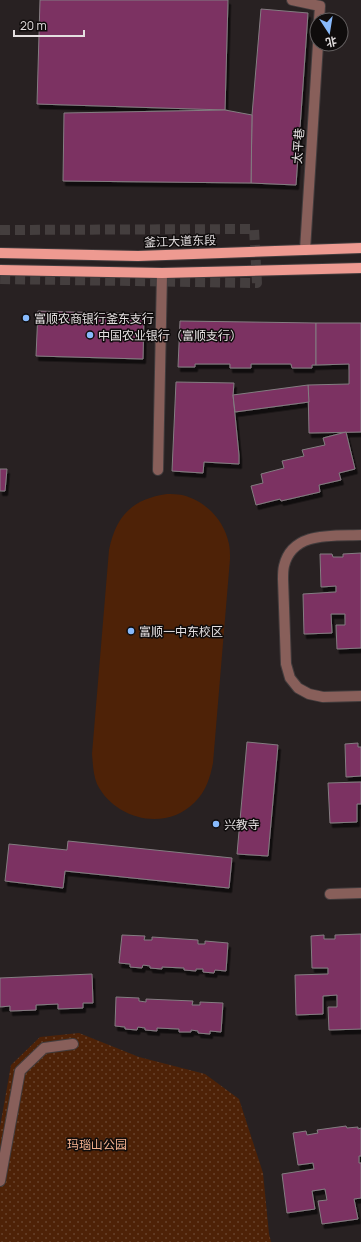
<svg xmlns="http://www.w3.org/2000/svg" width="361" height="1242" viewBox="0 0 361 1242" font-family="Manrope,'Noto Sans SC',sans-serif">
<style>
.grass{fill:#4e2207}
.park{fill:url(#park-dots)}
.building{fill:#7b3062;stroke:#847d81;filter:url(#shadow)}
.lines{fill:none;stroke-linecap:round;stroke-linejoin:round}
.minor-tunnel{stroke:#443e3e;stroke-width:10;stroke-dasharray:10 5;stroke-linecap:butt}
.minor-casing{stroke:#423c3d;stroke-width:12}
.major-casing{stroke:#423c3d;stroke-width:12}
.minor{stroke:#885f5a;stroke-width:10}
.major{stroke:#ee9a91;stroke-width:10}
.poi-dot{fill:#88bafc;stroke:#0f0c0c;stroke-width:1.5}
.labels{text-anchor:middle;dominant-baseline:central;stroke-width:3;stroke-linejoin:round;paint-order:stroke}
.street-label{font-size:12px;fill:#e4dfe0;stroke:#0f0c0c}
.poi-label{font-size:12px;fill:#e4dfe0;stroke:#0f0c0c;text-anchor:start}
.park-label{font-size:12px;fill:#f5b290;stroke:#0f0c0c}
</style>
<defs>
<pattern id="park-dots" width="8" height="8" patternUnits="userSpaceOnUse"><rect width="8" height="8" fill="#4e2207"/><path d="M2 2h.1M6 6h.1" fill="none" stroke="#67422b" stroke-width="1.8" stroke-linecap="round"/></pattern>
<filter id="shadow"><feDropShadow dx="2.5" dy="4.5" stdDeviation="0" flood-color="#0009"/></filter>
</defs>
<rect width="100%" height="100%" fill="#282122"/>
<path class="grass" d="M167,494C172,494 177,494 182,495C206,501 224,520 229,544C230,549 230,554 230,559L213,763C210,778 206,791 195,802C166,832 115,820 97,784C93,774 93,764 92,754L109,550C116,516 132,499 167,494Z"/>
<path class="park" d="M79,1033L139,1057L205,1074L239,1099L263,1173L269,1234L271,1242H0V1127L11,1065L40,1037Z"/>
<g class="building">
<path d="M40,0H228L225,110L37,104Z"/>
<path d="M261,9L308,13L296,185L251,183L252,115Z"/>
<path d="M225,110L252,115L251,183L63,181L64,113Z"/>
<path d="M38,311L144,314L143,359L36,356Z"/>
<path d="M180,321L316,323V365H312V368H292L291,364H251V368H230V364H195V367H178Z"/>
<path d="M316,323H361V432L309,433L308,385L349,384V364L316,365Z"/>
<path d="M176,382L234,383L233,395L239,455V464L204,462L203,473L172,471Z"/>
<path d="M308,385L309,402L235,412L233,395Z"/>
<path d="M346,432L355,469L339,473L341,480L319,485L320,492L281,501L280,499L256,505L251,486L263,483L261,474L284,468L282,461L304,456L302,450L325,445L323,438Z"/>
<path d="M0,469H7L5,491H0Z"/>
<path d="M361,553V648L337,649L336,625H345V614H331L332,633L304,634L303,594L336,592V586L321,587L320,554H332L333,557H343V554Z"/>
<path d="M247,742L278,745L268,856L237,854Z"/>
<path d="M358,743V747H361V776L346,777L345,744Z"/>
<path d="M361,782V804H357V822L330,823L328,783Z"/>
<path d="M68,841L232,858L229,888L65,871L63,888L5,881L9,844L67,850Z"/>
<path d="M361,934V1029L329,1030L328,1007H337V995L323,996V1014L296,1015L295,975L328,974V968H312L311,936L324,935V939H335V935Z"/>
<path d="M122,935L145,936L144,940H152V937L198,940V944H205V941L228,943L226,971L215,970L214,973L203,972V969H196V971L184,970V968L162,967V969L150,968V966L143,965L142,968L130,967V964L119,963Z"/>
<path d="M92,974L93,1003H83V1008L58,1009V1004L36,1005V1010L10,1011V1006L0,1007V978Z"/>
<path d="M116,997L139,998V1001L146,1002V999L193,1001L192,1005H200V1002L223,1003L221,1032L210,1031V1034L198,1033V1031L191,1030V1032H179V1029L157,1028V1031L145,1030V1028L138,1027L137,1030L125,1029V1027L115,1026Z"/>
<path d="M346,1126L347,1128L358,1127V1129L361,1128V1156H359V1163H361V1198L354,1199L358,1219L322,1224L318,1201L327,1200L325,1189L312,1191L315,1209L287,1213L282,1174L314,1169L313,1163L298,1165L293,1133L306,1131L307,1135L318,1133L317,1130Z"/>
</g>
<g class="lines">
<path class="minor-tunnel" d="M0,230L254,229L257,283L0,279"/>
<g class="minor-casing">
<g id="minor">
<path d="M292,0L320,6L319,20"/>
<path d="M305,250L318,44"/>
<path d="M158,470L162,273"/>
<path d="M361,535C333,536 292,531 284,566C283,570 283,575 283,579L286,664L290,678L298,688L309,694L323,697L361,696"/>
<path d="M330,894L361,893"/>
<path d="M0,1181L20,1071L44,1048L73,1044"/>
</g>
</g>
<g class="major-casing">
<g id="major">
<path d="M0,253L138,256L361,248"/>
<path d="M0,270L162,273L361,268"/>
</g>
</g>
<use href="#minor" class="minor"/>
<use href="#major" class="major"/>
</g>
<g class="poi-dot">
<circle cx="26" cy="318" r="4"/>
<circle cx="90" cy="335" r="4"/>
<circle cx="131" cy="631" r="4"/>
<circle cx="216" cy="824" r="4"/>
</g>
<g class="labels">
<g class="street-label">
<text transform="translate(298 146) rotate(-86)">太平巷</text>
<text transform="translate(180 241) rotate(-2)">釜江大道东段</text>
</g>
<g class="poi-label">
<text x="34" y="318">富顺农商银行釜东支行</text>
<text x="98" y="335">中国农业银行（富顺支行）</text>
<text x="139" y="631">富顺一中东校区</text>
<text x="224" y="824">兴教寺</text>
</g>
<g class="park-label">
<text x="97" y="1144">玛瑙山公园</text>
</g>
</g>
<g transform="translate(329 32) rotate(168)"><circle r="19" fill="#0f0c0c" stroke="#646061"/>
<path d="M0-3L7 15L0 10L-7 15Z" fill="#88bafc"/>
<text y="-6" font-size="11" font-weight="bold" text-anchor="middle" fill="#e4dfe0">北</text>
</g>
<path d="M14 30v6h70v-6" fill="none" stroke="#e4dfe0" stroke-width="2"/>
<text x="20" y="30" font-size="12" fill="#e4dfe0" stroke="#0f0c0c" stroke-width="3" paint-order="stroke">20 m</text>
</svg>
